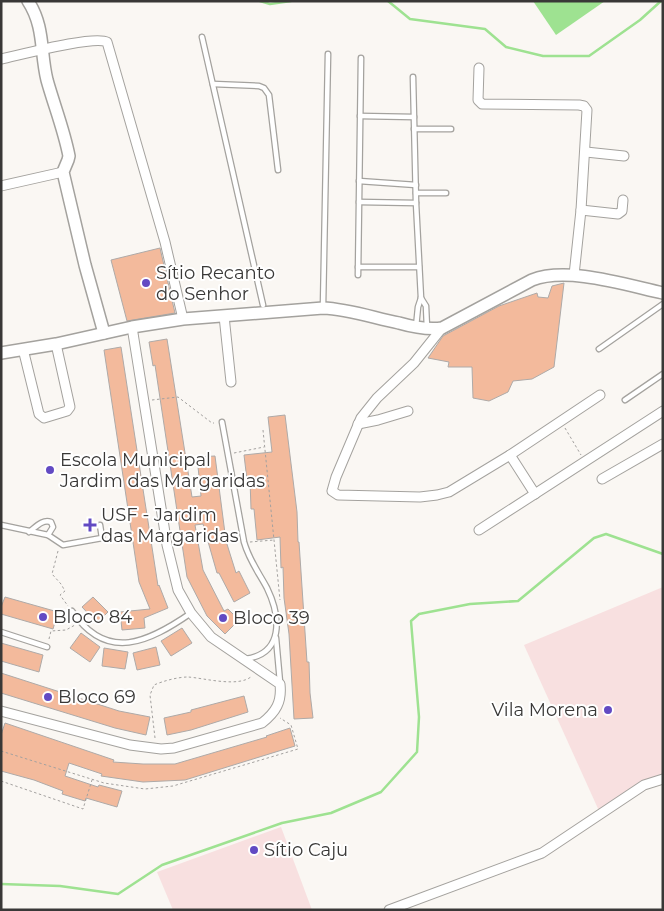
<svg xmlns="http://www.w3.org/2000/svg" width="664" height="911" viewBox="0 0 664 911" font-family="Montserrat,sans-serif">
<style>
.grass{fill:#f8e0e0}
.water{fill:#9ee291}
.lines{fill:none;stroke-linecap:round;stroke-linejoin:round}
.stream{stroke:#9ee291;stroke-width:2.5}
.building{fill:#f3ba9c;stroke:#aeaaa8}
.service-casing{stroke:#a4a29e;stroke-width:7}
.minor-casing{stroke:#a4a29e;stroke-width:11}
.tertiary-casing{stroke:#a4a29e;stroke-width:14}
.path{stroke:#a3a19f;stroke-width:1;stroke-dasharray:2.5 2.5;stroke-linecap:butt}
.service{stroke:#fff;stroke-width:4.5}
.minor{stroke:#fff;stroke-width:9}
.tertiary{stroke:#fff;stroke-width:11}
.poi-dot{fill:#624ac3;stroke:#fff;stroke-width:2}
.labels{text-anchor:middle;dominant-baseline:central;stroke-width:4;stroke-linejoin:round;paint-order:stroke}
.poi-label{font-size:18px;fill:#393837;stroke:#fff;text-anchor:start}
</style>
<rect width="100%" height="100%" fill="#faf7f3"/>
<g class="grass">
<path d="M663,587V776L600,813L524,645Z"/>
<path d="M281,827L312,910H173L157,872Z"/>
</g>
<path class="water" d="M533,1H605L556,35Z"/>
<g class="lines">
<g class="stream">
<path d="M260,1L270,4L291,1"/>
<path d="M388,1L410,19L485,29L506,47L543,56H589L640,20L661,1"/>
<path d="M1,884L60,886L118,894L162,865L282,823L331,813L381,792L417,752L419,717L411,621L419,614L470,604L518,601L594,538L606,534L663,554"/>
</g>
</g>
<g class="building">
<path d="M160,248L175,313L127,321L111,260Z"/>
<path d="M564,283L554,367L532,379L513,381L508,392L489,401L473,398L472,367H448L449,362L428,358L443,336L499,306L537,293L538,297L548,298L552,286Z"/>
<path d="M167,339L192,497L201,496L197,457L215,456L226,541L236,573L239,571L250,593L234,602L219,573H217L203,524L195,525L203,570L224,611L228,609L239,620L225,634L207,616L187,577L155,365L153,366L149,342Z"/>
<path d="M121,347L158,586L159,585L168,608L144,618L145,628L122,630L120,612L150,609L139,582L104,350Z"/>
<path d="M285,415L297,512L298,542H299L307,662H309L310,693L313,718L294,719L289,634L284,598L283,567L281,568L280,537L257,540L254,509H251L250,480H247L244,455L272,452L268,417Z"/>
<path d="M5,597L58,612L53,629L1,614V607Z"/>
<path d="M93,597L108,612L97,623L82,607Z"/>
<path d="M182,628L192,643L171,656L161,641Z"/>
<path d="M81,633L100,647L90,662L70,648Z"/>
<path d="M1,643L43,655L39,672L1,661Z"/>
<path d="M156,647L160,665L137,670L133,653Z"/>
<path d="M104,648L128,652L125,669L102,666Z"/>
<path d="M1,673L119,711L150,717L146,735L115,728L1,693Z"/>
<path d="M244,696L248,712L191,730L167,735L164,718L191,712V710Z"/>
<path d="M5,723L114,760L113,762L143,764H175L267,737L266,736L290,728L295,746L185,780L143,782L101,776L102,774L69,763L65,776L98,787L99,785L122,791L117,807L86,798L85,801L62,794L63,791L34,780L1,771V735Z"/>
</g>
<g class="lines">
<g class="service-casing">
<g id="service">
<path d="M202,37L263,305"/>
<path d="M413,77L416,203L421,298L418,307L416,327"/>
<path d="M213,84L259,86L264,88L269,95L278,170"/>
<path d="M360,116L414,117"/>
<path d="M414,129H451"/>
<path d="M359,181L416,185"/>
<path d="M416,193H446"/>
<path d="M359,202L416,203"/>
<path d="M358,267H419"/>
<path d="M358,275L361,58"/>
<path d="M421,298L426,306L427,328"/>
<path d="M323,307L328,54"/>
<path d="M599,349L663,304"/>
<path d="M625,400L663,374"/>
<path d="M222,422L244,542C249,560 259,573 267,588C281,617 284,654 245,659"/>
<path d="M1,525L48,535L63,545L102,538L100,525"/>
<path d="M29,532C36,527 42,519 51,522L53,527L48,535"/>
<path d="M72,611C107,663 149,642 191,613"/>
<path d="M1,632L47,647"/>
<path d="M276,638L280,682"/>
</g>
</g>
<g class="minor-casing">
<g id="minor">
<path d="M1,59C20,55 94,35 107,42L165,242L183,319"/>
<path d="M479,68L478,100L482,104L579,105L584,106L587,110L581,210L574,275"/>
<path d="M586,152L624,156"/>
<path d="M1,186L63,172"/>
<path d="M581,210L618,214L622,211L623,200"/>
<path d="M224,316L231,382"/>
<path d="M442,328L414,363L377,398L361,418L336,477L332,491L338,495L420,497L437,495L449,492L510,455L535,494"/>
<path d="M23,349L39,414L44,418L67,411L70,407L56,344"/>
<path d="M358,424L378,420L408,411"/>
<path d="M510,455L600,395"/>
<path d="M602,479L663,444"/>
<path d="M479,530L663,411"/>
<path d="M1,711L130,745L161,749L174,748L262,723C276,712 282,702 280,684L211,637L191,613L178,590L167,545L132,327"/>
<path d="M389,910L542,853L644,785L663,779"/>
</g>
</g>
<g class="tertiary-casing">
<g id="tertiary">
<path d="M28,1C45,27 40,52 47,80C54,105 64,130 69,156L68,160L63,172L85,265L104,333"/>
<path d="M1,353L56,344L132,327L183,319L323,308C348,309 374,318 399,323C413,327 427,330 442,328L532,280C567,266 626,285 663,293"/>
</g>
</g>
<g class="path">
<path d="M152,400L178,397L212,423H214"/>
<path d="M565,428L581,455"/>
<path d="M263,430L280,600"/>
<path d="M234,453L264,447"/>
<path d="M250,542L274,540"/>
<path d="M58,551L52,574L61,584L65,591L60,595L68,606"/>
<path d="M49,639L51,631L66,630L75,625"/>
<path d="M155,738L150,695L154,685C163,681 178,677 188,677C204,678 239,688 252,676"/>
<path d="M1,751L104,783L145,789L173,786L298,749L291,725L280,718"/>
<path d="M1,781L83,809L92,780"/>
</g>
<use href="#service" class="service"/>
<use href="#minor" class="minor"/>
<use href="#tertiary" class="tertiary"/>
</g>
<g class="poi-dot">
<circle cx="146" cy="283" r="5"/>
<circle cx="50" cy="470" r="5"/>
<path d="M87.5 517.5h5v5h5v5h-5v5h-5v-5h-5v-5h5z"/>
<circle cx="43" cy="617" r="5"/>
<circle cx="223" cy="618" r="5"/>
<circle cx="48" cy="697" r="5"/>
<circle cx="608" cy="710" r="5"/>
<circle cx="254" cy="850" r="5"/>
</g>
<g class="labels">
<g class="poi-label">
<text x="156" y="273">Sítio Recanto<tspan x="156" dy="21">do Senhor</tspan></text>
<text x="60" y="460">Escola Municipal<tspan x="60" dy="21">Jardim das Margaridas</tspan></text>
<text x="101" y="515">USF - Jardim<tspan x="101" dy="21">das Margaridas</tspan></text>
<text x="53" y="617">Bloco 84</text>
<text x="233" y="618">Bloco 39</text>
<text x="58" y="697">Bloco 69</text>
<text x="598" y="710" text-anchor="end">Vila Morena</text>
<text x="264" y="850">Sítio Caju</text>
</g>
</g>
<rect width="664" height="911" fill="none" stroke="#393837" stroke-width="5"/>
</svg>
